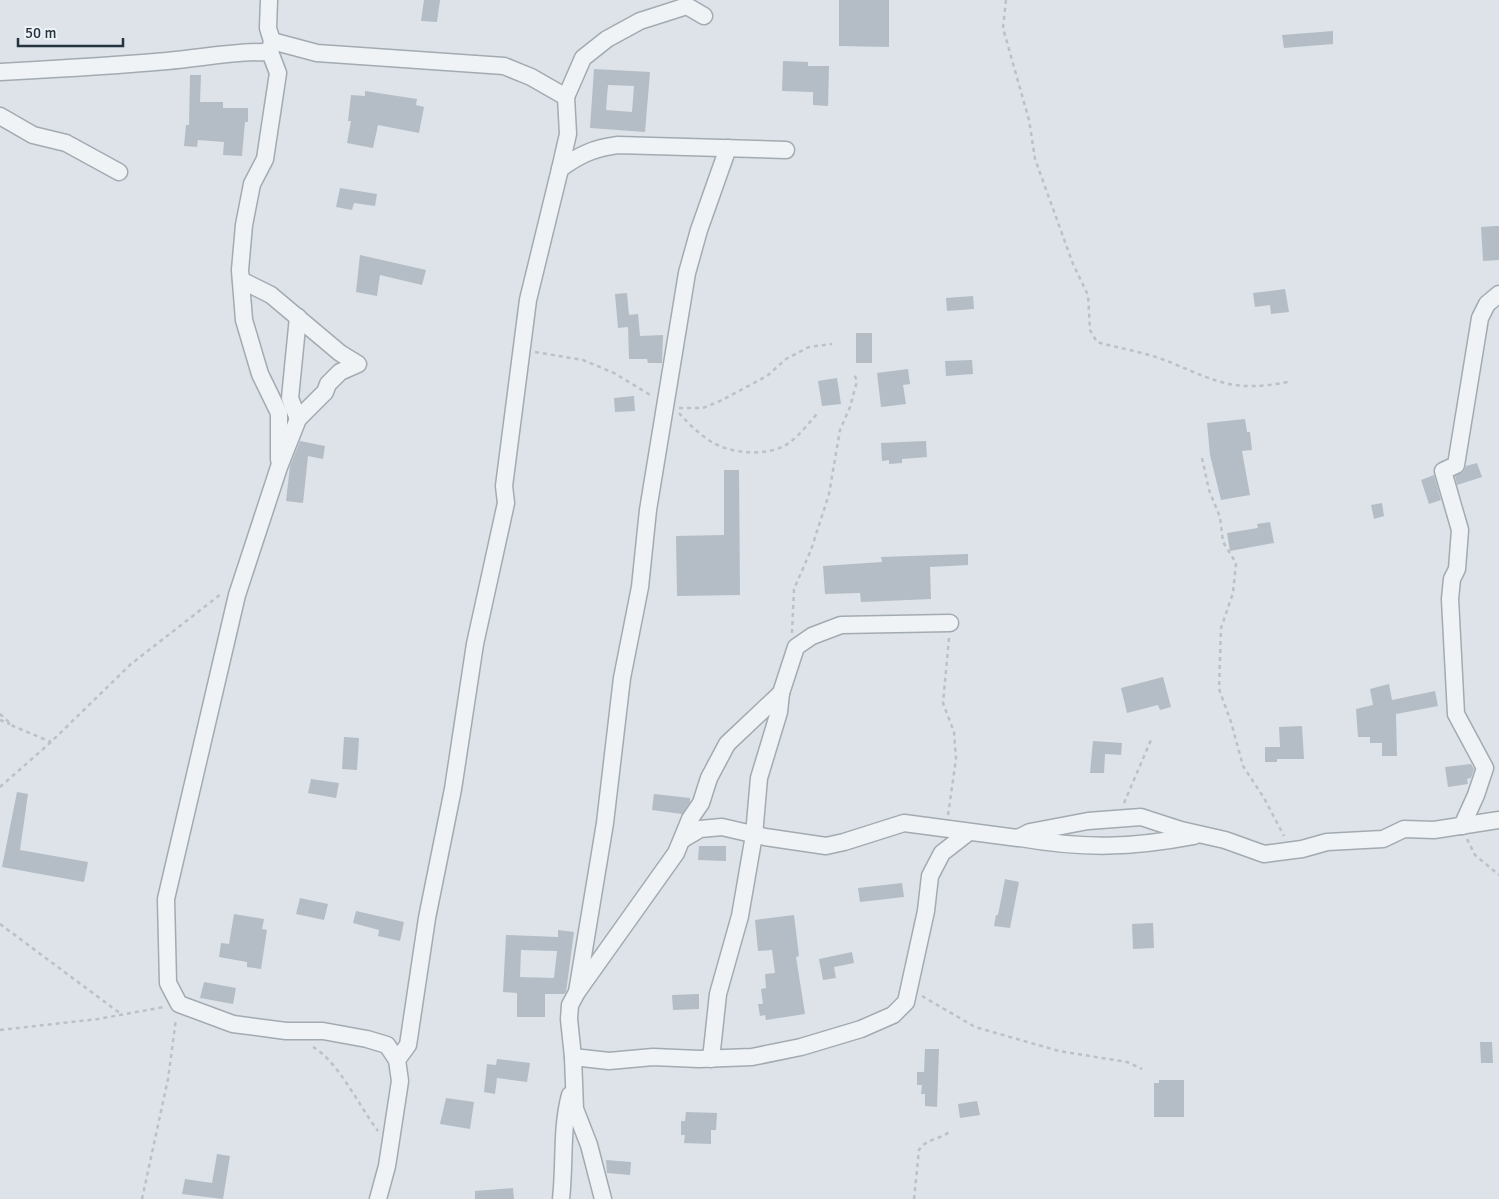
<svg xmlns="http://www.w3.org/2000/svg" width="1499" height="1199" viewBox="0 0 1499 1199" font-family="Signika,sans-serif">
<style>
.building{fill:#b4bdc5;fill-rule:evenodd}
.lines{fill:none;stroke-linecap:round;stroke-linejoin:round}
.minor-casing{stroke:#a2abb2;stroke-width:19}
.path{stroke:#bbc1c7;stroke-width:2.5;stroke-dasharray:4 4;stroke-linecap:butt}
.minor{stroke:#f0f3f6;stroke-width:16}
</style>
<rect width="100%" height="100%" fill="#dde3e8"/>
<g class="building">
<path d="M424,0H440L437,22L421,21Z"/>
<path d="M839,0H889V47L839,46Z"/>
<path d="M1333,31V44L1284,48L1282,35Z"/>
<path d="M783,61L808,62V66H829L828,106L813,105V92L782,91Z"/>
<path d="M594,69L650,72L645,132L590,128ZM608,85L634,86L632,112L606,110Z"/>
<path d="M190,75H201L200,102H223V108H248V122H245L242,156L223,155L224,142L198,140L197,147L184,146L186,125H189Z"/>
<path d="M365,91L417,99L416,105L424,107L419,133L378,125L373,148L347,143L351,121H348L351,95L365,96Z"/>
<path d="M340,188L377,194L375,206L354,203L352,210L336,207Z"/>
<path d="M1496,226H1499V260L1483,261L1481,227Z"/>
<path d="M360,255L426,270L422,285L380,275L377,296L356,292Z"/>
<path d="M1285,289L1289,312L1271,314L1270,305L1255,307L1253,293Z"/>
<path d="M627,293L629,315L638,314L640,336L663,335L662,363H648L647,359H629L628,327L618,328L615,294Z"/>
<path d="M973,296L974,309L947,311L946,298Z"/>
<rect x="856" y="333" width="16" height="30"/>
<path d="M972,360L973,374L946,376L945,361Z"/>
<path d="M908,369L910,384L903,385L906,404L881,407L877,373Z"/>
<path d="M837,378L841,404L822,406L818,381Z"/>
<path d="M634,396L635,411L615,412L614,398Z"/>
<path d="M1245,419L1247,432H1250L1252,450L1242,451L1250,495L1221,500L1210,455L1207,423Z"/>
<path d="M300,441L325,446L323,459L308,456L303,503L286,501L290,466Z"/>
<path d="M926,441L927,457L902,459V463L889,464V460L882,461L881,443Z"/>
<path d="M1477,463L1482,477L1457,485L1455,476L1464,471L1466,466Z"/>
<path d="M724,470H739L740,595L677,596L676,536L724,535Z"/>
<path d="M1434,475L1441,500L1429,504L1421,480Z"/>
<path d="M1382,503L1384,516L1374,519L1371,505Z"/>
<path d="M1270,522L1274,543L1230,551L1227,533L1258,528L1257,524Z"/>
<path d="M968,554V565L930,567L931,599L861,602L860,593L825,594L823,566L882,562L881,557Z"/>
<path d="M1163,677L1171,707L1160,710L1158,705L1127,713L1121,688Z"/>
<path d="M1389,684L1392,700L1435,691L1438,706L1396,714L1397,756H1382V743H1370V737H1358L1356,709L1373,705L1370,689Z"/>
<path d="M1302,726L1304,759H1277V762H1265V747H1280L1279,727Z"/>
<path d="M344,737L359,738L357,770L342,769Z"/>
<path d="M1093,741L1122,743L1121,755L1105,754L1104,773H1090Z"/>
<path d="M1471,764L1474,769L1471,778L1467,779L1468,784L1448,787L1445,767Z"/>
<path d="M311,779L339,783L336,798L308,793Z"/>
<path d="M17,792L28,794L20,850L88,862L84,882L2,867Z"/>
<path d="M654,794L690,798V802L682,814L652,810Z"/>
<path d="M699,846H726V861L698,860Z"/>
<path d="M1005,879L1019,882L1010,928L994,926L996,915H998Z"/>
<path d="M902,883L904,897L860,902L858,888Z"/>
<path d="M300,898L328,904L324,920L296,914Z"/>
<path d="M356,911L404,922L400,941L378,936L379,930L353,923Z"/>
<path d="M234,914L264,919L262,929L267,930L261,969L247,967V962L219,957L221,943L229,944Z"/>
<path d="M794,915L799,956L796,957L805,1014L766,1020L765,1015L760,1016L758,1004H763L761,989L766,988L765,974L775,973L772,950L758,951L755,920Z"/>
<path d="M1153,923L1154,948L1133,949L1132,924Z"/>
<path d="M558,930L574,932L566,992L564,994H545V1017H517V993L503,992L506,935L558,937ZM521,950L557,951L554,978L520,977Z"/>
<path d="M852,952L854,963L834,967L836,978L823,980L819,959Z"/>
<path d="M204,982L236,988L233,1004L200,998Z"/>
<path d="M699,994V1009L673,1010L672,995Z"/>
<path d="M1480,1042H1492L1493,1063H1481Z"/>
<path d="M925,1049H939L937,1107L925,1106V1094H921L922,1085H917V1072H924Z"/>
<path d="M497,1059L530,1063L527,1082L497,1078L495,1094L484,1092L487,1064L496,1065Z"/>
<path d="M1159,1080H1184V1117H1154V1083H1159Z"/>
<path d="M446,1098L474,1102L470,1129L440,1124Z"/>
<path d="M977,1101L980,1115L960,1118L958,1104Z"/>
<path d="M686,1112L717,1113L716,1130H711V1144L684,1143L685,1135H681V1121H685Z"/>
<path d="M217,1154L230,1156L223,1199L182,1194L185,1179L212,1183Z"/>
<path d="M606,1160L631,1162L630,1175L607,1173Z"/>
<path d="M513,1188L514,1199H475V1191Z"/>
</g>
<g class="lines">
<g class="minor-casing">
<g id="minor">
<path d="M269,0L268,28L272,41L270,50"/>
<path d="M272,41L317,53L504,66L531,77L566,97"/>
<path d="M0,72C56,69 112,66 167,61C202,58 235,51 270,52L278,73L265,159L252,184L244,225L240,270L244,320L260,374L279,413V460"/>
<path d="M0,116L33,135L66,143L119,172"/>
<path d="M560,169L568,134L566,97L583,58L607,39L640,21L687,6L704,16"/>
<path d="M241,280L271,295L340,353L358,364L340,372L328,384L325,392L298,419L279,467L237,595L166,899L168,983L179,1004L233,1024L286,1031H323L367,1039L387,1045L397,1060L400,1081L387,1166L378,1199"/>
<path d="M298,317L290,398L298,419"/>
<path d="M1462,826L1476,795L1485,768L1456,714L1450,599L1452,579L1457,569L1460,530L1443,471L1456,465L1480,318L1487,304L1499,294"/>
<path d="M1020,838C1084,849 1131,848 1194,836"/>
<path d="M683,839L700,829L722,827L765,837L826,846L844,842L904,823L1018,838L1030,832L1088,821L1141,817L1181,830L1225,840L1264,854L1302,849L1327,842L1383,839L1404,829L1434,830L1499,820"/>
<path d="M577,992L605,823L622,678L640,587L648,510L687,273L699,230L728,148"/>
<path d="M573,1057L609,1061L653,1057L699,1059L752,1057L801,1047L861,1029L893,1015L906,1002L926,911L930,876L942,853L969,832"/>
<path d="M711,1059L718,994L740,916L754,835L759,778L779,712L781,693"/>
<path d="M397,1060L408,1045L427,918L453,789L475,644L506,503L504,486L528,300L560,169C579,155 594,148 618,145L786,150"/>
<path d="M561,1199C565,1164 561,1128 570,1095"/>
<path d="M603,1199L589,1145L575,1109L573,1057L569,1019L570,1005L577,992L676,853L690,819L701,803L709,778L727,744L781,693L796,647L812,636L841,625L950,623"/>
</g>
</g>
<g class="path">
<path d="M1006,0L1003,28L1029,120L1035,159L1073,264L1088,295L1090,330L1097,342C1122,349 1149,353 1172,363C1220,383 1235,392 1288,382"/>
<path d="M535,352L583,360L614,373L652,396"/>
<path d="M679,408H703L722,400L767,376L786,359L809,347L832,344"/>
<path d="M679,413C688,423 698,433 710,441C729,453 763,457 784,446C797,439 807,425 817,414"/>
<path d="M1202,458L1209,490L1220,517L1223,542L1236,563L1233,593L1221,628L1219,689L1231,722L1243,766L1264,798L1284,836"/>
<path d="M792,633L794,589L811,550L829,494L840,430L850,407L857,381L854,374"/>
<path d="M0,714L13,726L51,742"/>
<path d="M0,720L10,724"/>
<path d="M0,787L51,742L131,664L221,594"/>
<path d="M1124,803L1151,740"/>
<path d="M948,815L956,759L954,732L943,703L949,638"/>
<path d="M1467,839L1475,855L1499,875"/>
<path d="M0,924L121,1014"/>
<path d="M922,996L975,1027L1059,1051L1127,1062L1142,1069"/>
<path d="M0,1030L98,1019L164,1007"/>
<path d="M313,1047C338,1061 359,1106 378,1131"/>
<path d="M142,1199L168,1079L176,1019"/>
<path d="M914,1199L919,1150C926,1138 942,1140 951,1130"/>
</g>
<use href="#minor" class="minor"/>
</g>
<path d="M18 38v8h105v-8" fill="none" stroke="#253340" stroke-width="2.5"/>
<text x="25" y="38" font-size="15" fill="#253340" stroke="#edf2f6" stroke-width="4" paint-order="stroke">50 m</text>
</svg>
